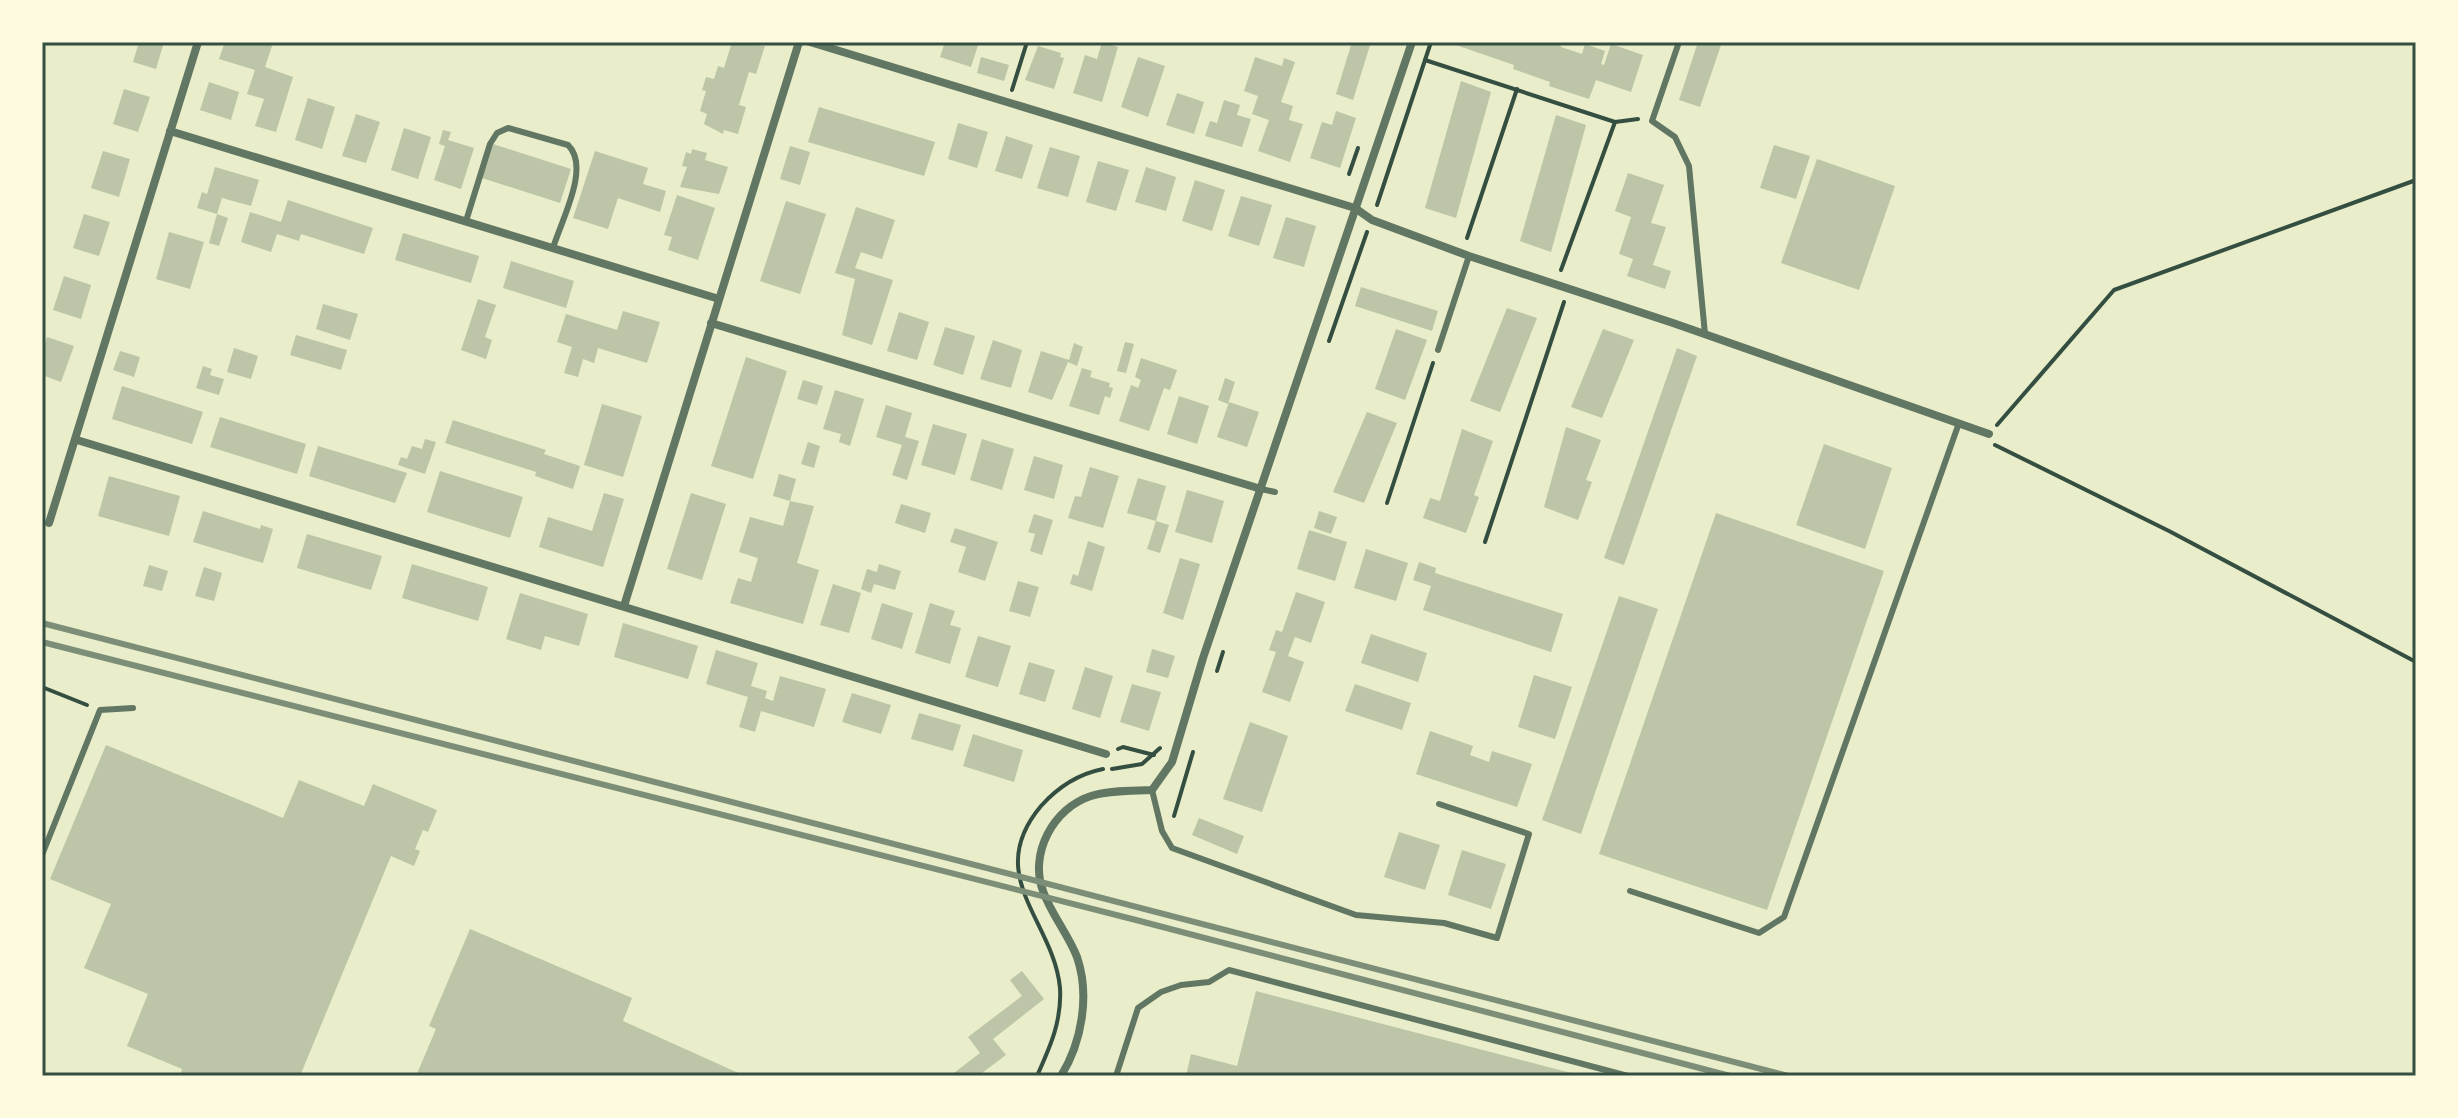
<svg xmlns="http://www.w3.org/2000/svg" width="2458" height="1118" viewBox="0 0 2458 1118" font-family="Rubik,sans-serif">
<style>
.building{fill:#bcc5a7}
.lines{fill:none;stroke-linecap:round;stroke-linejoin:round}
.path{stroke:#344e41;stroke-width:4}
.service{stroke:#617663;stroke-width:6}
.minor{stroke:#617663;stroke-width:8}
.rail{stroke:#7c8e77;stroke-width:6}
.neatline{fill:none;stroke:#344e41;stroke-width:3}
</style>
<rect width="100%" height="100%" fill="#e9edc9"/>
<g class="building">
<path d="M139,42H164L156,69L133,62Z"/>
<path d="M225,42L273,43L265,67L293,77L276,132L255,126L264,99L247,94L255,70L219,59Z"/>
<path d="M732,42L765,46L756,74L749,72L739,105L746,107L738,134L724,130L723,134L704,124L707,114L700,111L706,91L702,90L706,77L714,79L718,66L724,68Z"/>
<path d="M945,42H979L971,67L940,57Z"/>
<path d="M1102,42L1118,47L1102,102L1073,93L1085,55L1097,59Z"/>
<path d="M1352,42H1371L1353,100L1336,94Z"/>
<path d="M1458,42H1559L1561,47L1582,54L1585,44L1605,51L1601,64L1604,65L1611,44L1643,55L1631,92L1596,80L1589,99L1549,86L1550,82L1513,69L1514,65L1456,45Z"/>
<path d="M1698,42H1722L1700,107L1679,100Z"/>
<path d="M1038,46L1061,53L1060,57L1064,58L1054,89L1025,80Z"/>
<path d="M981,57L1009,65L1004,81L977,73Z"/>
<path d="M1138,57L1165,66L1148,117L1121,107Z"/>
<path d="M1255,57L1282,66L1284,58L1295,62L1281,102L1293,106L1289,120L1303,124L1290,162L1258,151L1269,120L1252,114L1258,96L1244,91Z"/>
<path d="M1461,81L1491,92L1456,218L1425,208Z"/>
<path d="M209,82L239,92L231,120L200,110Z"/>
<path d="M124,89L150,97L138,132L113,124Z"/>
<path d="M1177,93L1204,102L1194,134L1166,125Z"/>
<path d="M308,98L335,107L322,149L295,140Z"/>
<path d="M1224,100L1240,105L1237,115L1251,119L1242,147L1205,136L1210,121L1217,123Z"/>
<path d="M819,107L935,142L924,176L808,142Z"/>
<path d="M1336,111L1356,118L1340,168L1310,158L1322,122L1332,125Z"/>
<path d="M356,114L380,122L366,163L342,156Z"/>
<path d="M1556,115L1586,125L1551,252L1520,241Z"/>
<path d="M958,123L988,132L977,168L948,159Z"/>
<path d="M404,128L431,137L418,179L391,170Z"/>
<path d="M443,130L451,132L448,140L474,148L461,189L434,180L445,146L439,144Z"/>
<path d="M1006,136L1033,145L1022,179L995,171Z"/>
<path d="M493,144L571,169L560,203L482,178Z"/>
<path d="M1774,145L1810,156L1796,199L1760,188Z"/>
<path d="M790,146L810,152L800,185L780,179Z"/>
<path d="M1050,147L1080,156L1068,197L1037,188Z"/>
<path d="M692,149L707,153L705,160L728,167L719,194L680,187L687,167L682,166L686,152L691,154Z"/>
<path d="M103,151L130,159L119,197L91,188Z"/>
<path d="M595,151L648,168L643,184L666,191L660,212L618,198L608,229L573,218Z"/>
<path d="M1817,159L1895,186L1859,290L1781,263Z"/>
<path d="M1098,161L1129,170L1116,211L1086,202Z"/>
<path d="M215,167L259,180L251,206L222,198L217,214L197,208L202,192L207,194Z"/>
<path d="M1146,167L1176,177L1166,211L1135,202Z"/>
<path d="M1628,173L1664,185L1651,223L1666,227L1653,265L1671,271L1665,289L1627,276L1633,259L1619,254L1631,217L1615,211Z"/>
<path d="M1195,180L1225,190L1212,231L1182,221Z"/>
<path d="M677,195L715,208L698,260L668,250L672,237L664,235Z"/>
<path d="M1241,196L1272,205L1259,246L1228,236Z"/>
<path d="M288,200L373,228L364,254L301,234L299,241L277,234L271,252L241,242L250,212L281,222Z"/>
<path d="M786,201L826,214L800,294L760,281Z"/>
<path d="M856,207L895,220L882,259L861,252L855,268L893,280L872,345L842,335L855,279L835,273Z"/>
<path d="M84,214L110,222L99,256L73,248Z"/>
<path d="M217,214L228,218L219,246L209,243Z"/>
<path d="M1286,217L1316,226L1304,267L1273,258Z"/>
<path d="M169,232L204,242L190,289L156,279Z"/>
<path d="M403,233L479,256L471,283L395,260Z"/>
<path d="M511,261L574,281L566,308L503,288Z"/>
<path d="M64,276L91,285L81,319L53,310Z"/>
<path d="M1361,287L1438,311L1432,331L1355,306Z"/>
<path d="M478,299L496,305L485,337L492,340L486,359L461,350Z"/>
<path d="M323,304L358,314L350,340L316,329Z"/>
<path d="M1507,308L1537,318L1500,412L1470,401Z"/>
<path d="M623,311L660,322L647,363L598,348L594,363L583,359L578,377L564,373L572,347L557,342L566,314L617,330Z"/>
<path d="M899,312L929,322L917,360L887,351Z"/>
<path d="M945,327L975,336L963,375L933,365Z"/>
<path d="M1396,329L1427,340L1405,400L1375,389Z"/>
<path d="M1603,329L1634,340L1602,418L1571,407Z"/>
<path d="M296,335L347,350L341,370L290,355Z"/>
<path d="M47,337L74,346L61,382L42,375V352Z"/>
<path d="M993,340L1022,350L1011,388L980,379Z"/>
<path d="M1125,342L1134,344L1126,373L1117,371Z"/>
<path d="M1074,343L1083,347L1077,366L1068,362L1052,400L1028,392L1041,351L1069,360Z"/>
<path d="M234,348L258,356L251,379L227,372Z"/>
<path d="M1677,348L1697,356L1624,565L1604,558Z"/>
<path d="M120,351L140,357L134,377L113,370Z"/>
<path d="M746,357L787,371L753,479L711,466Z"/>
<path d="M1141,358L1177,370L1170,390L1164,388L1149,431L1119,421L1131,385L1138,388L1141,380L1135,377Z"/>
<path d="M203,366L212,369L210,375L224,379L219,395L196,388Z"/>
<path d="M1082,368L1092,371L1090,377L1110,383L1109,387L1113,388L1110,398L1105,396L1099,415L1069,406Z"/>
<path d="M1225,378L1235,382L1228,404L1218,400Z"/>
<path d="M803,380L823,386L817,405L797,399Z"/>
<path d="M122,386L203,412L192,444L112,419Z"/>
<path d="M835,390L864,399L850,446L839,442L841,434L823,429Z"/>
<path d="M1179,396L1209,406L1197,444L1167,434Z"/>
<path d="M1229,402L1259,412L1247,447L1217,437Z"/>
<path d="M602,404L642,416L623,477L584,465Z"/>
<path d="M886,405L912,413L905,437L919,441L907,480L892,475L902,445L876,437Z"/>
<path d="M1367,412L1397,423L1364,503L1333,492Z"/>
<path d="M220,417L306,444L297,474L210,447Z"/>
<path d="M453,420L546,450L544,454L580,466L573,489L535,476L536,472L445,443Z"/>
<path d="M933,424L967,434L955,475L921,465Z"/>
<path d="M1566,427L1601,440L1586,480L1592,482L1578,520L1544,507Z"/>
<path d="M1462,429L1493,441L1474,495L1479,497L1466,533L1423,518L1430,498L1440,501Z"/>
<path d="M425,439L436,442L425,474L398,465L401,457L407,459L412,446L422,449Z"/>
<path d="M982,439L1014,449L1002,490L970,480Z"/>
<path d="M808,442L820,446L814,468L801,464Z"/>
<path d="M1824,444L1892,468L1865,549L1796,525Z"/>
<path d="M318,446L407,473L395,503L309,476Z"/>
<path d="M1034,456L1063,465L1054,499L1024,490Z"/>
<path d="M1090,467L1119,476L1103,528L1068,518L1075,496L1081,497Z"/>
<path d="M440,471L523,497L510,538L427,512Z"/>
<path d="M779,474L796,479L790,501L773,496Z"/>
<path d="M109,476L180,496L169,536L98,516Z"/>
<path d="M1138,478L1166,486L1156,521L1169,525L1160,553L1147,549L1156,521L1127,513Z"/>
<path d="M1187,490L1224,501L1212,543L1175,532Z"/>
<path d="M604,493L624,499L603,567L539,547L548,517L592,531Z"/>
<path d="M691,493L726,504L702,580L667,569Z"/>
<path d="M790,501L814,506L797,563L819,570L803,624L730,603L738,578L751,582L758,558L739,552L750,517L783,526Z"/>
<path d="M901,504L931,513L925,533L895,523Z"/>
<path d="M203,511L260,529L261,525L273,529L263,563L193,542Z"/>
<path d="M1319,511L1337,517L1331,534L1314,528Z"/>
<path d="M1716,513L1884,571L1767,910L1599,854Z"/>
<path d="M1034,514L1053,520L1042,555L1030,551L1035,534L1028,532Z"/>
<path d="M955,528L998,542L985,581L958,572L966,547L950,542Z"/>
<path d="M1309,530L1347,542L1335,581L1297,569Z"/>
<path d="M307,534L382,556L371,590L297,568Z"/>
<path d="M1088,541L1105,547L1092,591L1070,584L1073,574L1078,576Z"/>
<path d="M1366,549L1408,563L1396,601L1354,588Z"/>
<path d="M1180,558L1200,564L1183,620L1163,613Z"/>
<path d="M1419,562L1436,568L1435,573L1563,614L1551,652L1423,610L1431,586L1413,580Z"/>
<path d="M412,564L488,587L478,621L402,598Z"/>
<path d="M879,564L901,571L895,590L874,584L871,593L861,589L867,569L877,572Z"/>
<path d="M149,565L168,571L162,591L143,586Z"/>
<path d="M204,567L222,573L214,601L195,596Z"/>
<path d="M1018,581L1039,587L1030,617L1009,611Z"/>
<path d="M833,584L861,593L849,633L820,625Z"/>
<path d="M1296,592L1325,602L1311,643L1295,637L1288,656L1304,662L1290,702L1262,692L1276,652L1269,650L1276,630L1282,632Z"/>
<path d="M520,593L588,614L579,646L545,636L541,650L506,639Z"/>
<path d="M1619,596L1658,609L1581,834L1542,820Z"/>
<path d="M882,603L913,613L902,649L871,639Z"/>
<path d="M930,603L955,611L950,625L961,628L950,664L915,653Z"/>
<path d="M623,623L698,646L688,679L614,657Z"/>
<path d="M1371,634L1427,653L1418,682L1361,663Z"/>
<path d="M978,636L1011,646L998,687L965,677Z"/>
<path d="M1152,649L1175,656L1168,678L1146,672Z"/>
<path d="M716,650L758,663L751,686L767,691L765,698L773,701L780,676L826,689L814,727L761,711L755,732L739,727L748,697L706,684Z"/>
<path d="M1029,662L1055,670L1045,702L1019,694Z"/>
<path d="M1085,667L1113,676L1100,718L1072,709Z"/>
<path d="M1534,675L1572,687L1555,739L1518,727Z"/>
<path d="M1132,684L1161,692L1149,731L1120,722Z"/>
<path d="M1355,684L1411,703L1402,730L1345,711Z"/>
<path d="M852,693L891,705L881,734L842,722Z"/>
<path d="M919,713L961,725L953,751L911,739Z"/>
<path d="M1250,722L1288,736L1262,812L1223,799Z"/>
<path d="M1430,731L1473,746L1470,755L1489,762L1492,751L1532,764L1517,807L1416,774Z"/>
<path d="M973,734L1023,750L1014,782L963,766Z"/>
<path d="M106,745L283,818L299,780L364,806L373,784L437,810L428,832L423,830L415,849L420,851L414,866L391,856L300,1076H180L182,1069L127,1046L148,994L84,968L111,904L50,879Z"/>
<path d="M1199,818L1244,836L1237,854L1192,835Z"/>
<path d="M1399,832L1440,845L1425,890L1384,877Z"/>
<path d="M1462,850L1506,864L1491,909L1448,895Z"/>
<path d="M470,929L632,998L623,1021L745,1076H416L436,1029L429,1026Z"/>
<path d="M1022,971L1044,999L993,1039L1006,1055L978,1076H950L980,1053L968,1037L1022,996L1010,980Z"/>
<path d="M1256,991L1579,1075V1076H1186L1191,1054L1237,1066Z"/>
</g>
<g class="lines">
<g class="path">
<path d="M1425,60L1615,122L1638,119"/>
<path d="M1012,90L1027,42"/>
<path d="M1349,174L1358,148"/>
<path d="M1377,205L1431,42"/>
<path d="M1467,238L1517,89"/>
<path d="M1561,270L1615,122"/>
<path d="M1329,341L1367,232"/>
<path d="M1997,425L2114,290L2416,180"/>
<path d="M1995,445L2169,531L2416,662"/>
<path d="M1387,503L1433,363"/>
<path d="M1485,542L1564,302"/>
<path d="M1217,671L1223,652"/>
<path d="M42,687L87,705"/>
<path d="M1118,749L1123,747L1154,755"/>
<path d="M1112,769L1142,764L1160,748"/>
<path d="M1174,816L1193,752"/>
<path d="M1037,1076C1050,1047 1062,1021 1060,988C1054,921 982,876 1041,806C1058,787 1078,774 1103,769"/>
</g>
<g class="service">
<path d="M1679,42L1652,121L1675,137L1689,166L1705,334"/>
<path d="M466,221L490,144L497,133L508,128L568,145C591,167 561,221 553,248"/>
<path d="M1438,350L1469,256"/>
<path d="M1261,489L1275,492"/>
<path d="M1152,790L1162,831L1172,848L1356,915L1444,923L1497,938L1529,834L1439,804"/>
<path d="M42,855L100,710L133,708"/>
<path d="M1630,891L1759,933L1784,917L1959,423"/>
<path d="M1116,1076L1138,1008L1161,992L1181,985L1209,982L1229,970L1628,1076"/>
</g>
<g class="minor">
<path d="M810,42L1355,208L1372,220L1469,256L1673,323L1989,434"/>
<path d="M170,131L719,299"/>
<path d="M711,323L1261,489"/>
<path d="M77,440L1106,754"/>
<path d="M49,523L198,42"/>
<path d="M624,606L799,42"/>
<path d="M1061,1076C1082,1042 1090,995 1077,957C1068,934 1051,914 1043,891C1029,854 1053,808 1091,796C1110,790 1132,791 1152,790L1172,762L1203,658L1412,42"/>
</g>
<g class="rail">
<path d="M42,623L1788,1076"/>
<path d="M42,642L1136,920L1730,1076"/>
</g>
</g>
<rect width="2458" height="1118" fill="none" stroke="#fefae0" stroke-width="88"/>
<rect x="44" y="44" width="2370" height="1030" class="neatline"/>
</svg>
